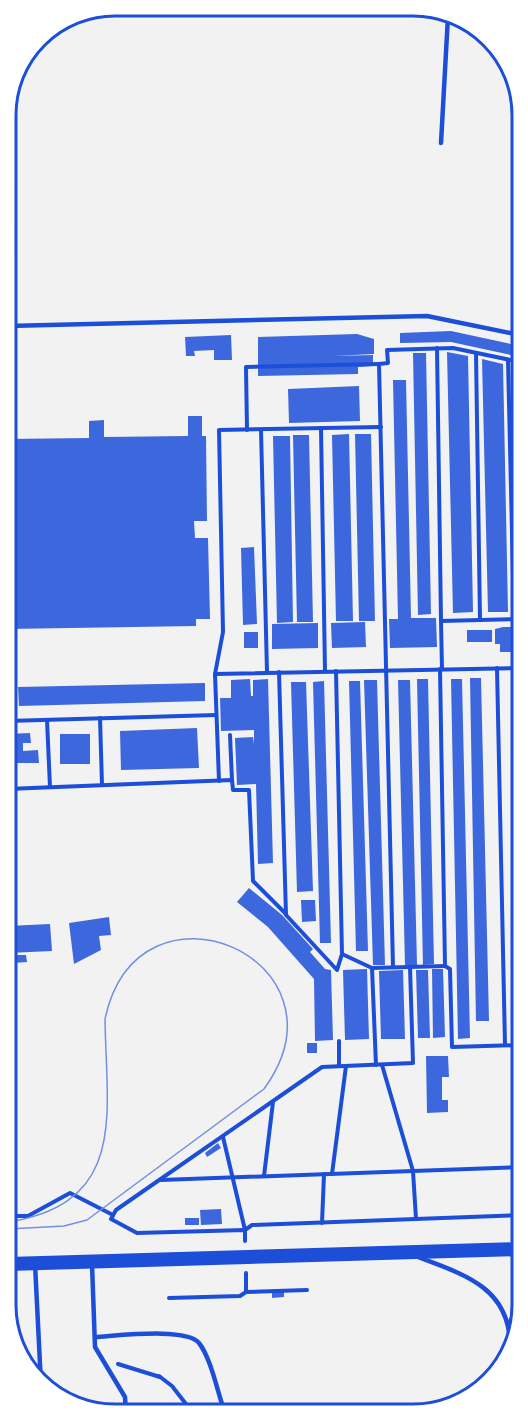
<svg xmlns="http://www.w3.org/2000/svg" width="528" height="1421" viewBox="0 0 528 1421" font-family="Overpass,sans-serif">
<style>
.building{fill:#3d67dc}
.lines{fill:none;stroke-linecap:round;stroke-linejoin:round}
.path{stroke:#1d4ed8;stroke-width:4}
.service{stroke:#1d4ed8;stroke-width:4.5}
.primary{stroke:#1d4ed8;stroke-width:14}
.tram{stroke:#7290e2;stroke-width:1.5}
.rim{fill:none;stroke:#1d4ed8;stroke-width:3}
</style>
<rect width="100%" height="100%" fill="#f2f2f2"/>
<g class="building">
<path d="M451,331L520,346V357L451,342L400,343V333Z"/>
<path d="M357,334L374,339V354L332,356L373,355V366L358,367V374L258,376V337Z"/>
<path d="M231,335L232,360H214V350L194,351L195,356H186L185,337Z"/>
<path d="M447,352L468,356L473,612L453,613Z"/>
<path d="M413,353H426L431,614L418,615Z"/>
<path d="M482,359L503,364L508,612H488Z"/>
<path d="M515,366L520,367V489H518Z"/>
<path d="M393,380H406L411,618H436L437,647L390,648L389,619H398Z"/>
<path d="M359,386L360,421L289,423L288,389Z"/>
<path d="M188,416H202V436H206L207,521H194L195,538H208L210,619H196V626L7,629V439L89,438V421L104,420V437L188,436Z"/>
<path d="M349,434L353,621H336L332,435Z"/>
<path d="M355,434H371L375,621H359Z"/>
<path d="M293,435H309L313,622H297Z"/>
<path d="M273,436H290L293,622L277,623Z"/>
<path d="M254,547L257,624L243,625L241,548Z"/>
<path d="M365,622L366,647L332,648L331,623Z"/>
<path d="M318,623V648L272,649V624Z"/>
<path d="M503,627H511V652H500V644H495V629Z"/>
<rect x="467" y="630" width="25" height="12"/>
<rect x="244" y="632" width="14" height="16"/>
<path d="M521,677V1020H519L512,678Z"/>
<path d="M470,678H481L489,1021H476Z"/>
<path d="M250,679L251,696H253V680L268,679L273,863L258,864L256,784L237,785L235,738L253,737L254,744V730L221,731L220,698H231V680Z"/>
<path d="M417,679H428L434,964L423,965Z"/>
<path d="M451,679H462L470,1038L458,1039Z"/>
<path d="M364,680H377L385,965H373Z"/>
<path d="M398,680H410L417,965H405Z"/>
<path d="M324,681L331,943H320L313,682Z"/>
<path d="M349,681H360L368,951H356Z"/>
<path d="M291,682H306L313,891L297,892Z"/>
<path d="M205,683V701L19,706L18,687Z"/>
<path d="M197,728L199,768L121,770L120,731Z"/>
<path d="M30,733L31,743H23V751L38,750L39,763H7V734Z"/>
<rect x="60" y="734" width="30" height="30"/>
<path d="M249,888L282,915L313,949L310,952L325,969L331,970L333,1040L315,1041L314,979L268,927L237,902Z"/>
<path d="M301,900H315L316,921L302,922Z"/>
<path d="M109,917L111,935L99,936L101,950L74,964L69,923Z"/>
<path d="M50,924L52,951L8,953V926Z"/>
<path d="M13,955H26L27,962L13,963Z"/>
<path d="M367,969L369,1039L345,1040L343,970Z"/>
<path d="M432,969H443L445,1037L433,1038Z"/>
<path d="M403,970L405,1039H381L379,971Z"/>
<path d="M416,970H428L430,1038H418Z"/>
<rect x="307" y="1043" width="10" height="10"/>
<path d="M426,1056H448L449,1077H442V1100H448V1112L427,1113Z"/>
<path d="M218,1143L221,1148L207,1157L205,1153Z"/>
<path d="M221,1209L222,1224L201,1225L200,1210Z"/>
<rect x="185" y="1218" width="14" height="7"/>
<path d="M272,1292H284V1297L272,1298Z"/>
</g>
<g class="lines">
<g class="path">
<path d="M437,348L441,621"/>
<path d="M476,353L480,620L521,619"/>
<path d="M508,360L514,619"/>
<path d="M321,428L325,671"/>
<path d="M247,430L246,367L379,364"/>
<path d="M261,430L267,672"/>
<path d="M497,668L505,1045"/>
<path d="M440,669L445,966L450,969L452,1047L521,1045"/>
<path d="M442,669L441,621L480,620"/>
<path d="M279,672L286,915L337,970L342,954L336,671"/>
<path d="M215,674L521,668"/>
<path d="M100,718L102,785"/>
<path d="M47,720L50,787"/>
<path d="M7,721L216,715"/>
<path d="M230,735L232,780"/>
<path d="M219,781L215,674L223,632L219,430L381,427"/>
<path d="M7,789L232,780L233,790H249L253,881L286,914"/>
<path d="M342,954L372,968L445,966"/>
<path d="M393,967L379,364L388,363L387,350L453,348L520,362"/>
<path d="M372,968L376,1065"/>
<path d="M339,1041V1066"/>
<path d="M382,1065L413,1171L416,1219"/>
<path d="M223,1137L245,1230L252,1225L522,1215"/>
<path d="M332,1174L346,1066"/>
<path d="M264,1176L273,1102"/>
<path d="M161,1180L522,1167"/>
<path d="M8,1216H28L70,1193L113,1215"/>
<path d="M322,1223L324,1174"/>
<path d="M245,1241V1230L137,1233L111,1219L116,1210L322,1067L413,1063L410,967"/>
<path d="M246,1273V1292L307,1290"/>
<path d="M169,1298L240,1296L246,1292"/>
<path d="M118,1364L160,1377"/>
<path d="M159,1376L172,1386L193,1413"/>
</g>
<g class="service">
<path d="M441,143L448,16"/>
<path d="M7,326L427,316L520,335"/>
<path d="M418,1257C462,1274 507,1286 510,1341"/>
<path d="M35,1264L41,1384"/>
<path d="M92,1264L95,1347L125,1397L126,1413"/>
<path d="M509,1324L522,1297"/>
<path d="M95,1337C116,1336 187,1327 199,1343C211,1358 218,1394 225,1413"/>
<path d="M338,1413L439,1410"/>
</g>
<path class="primary" d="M8,1264L522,1249"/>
<path class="tram" d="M8,1222C129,1203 106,1112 105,1019C138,864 358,959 264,1089L87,1220L64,1226L8,1229"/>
</g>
<path d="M0 0H528V1421H0ZM115 16H413A99 99 0 0 1 512 115V1305A99 99 0 0 1 413 1404H115A99 99 0 0 1 16 1305V115A99 99 0 0 1 115 16Z" fill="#fff" fill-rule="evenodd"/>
<path class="rim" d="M115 16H413A99 99 0 0 1 512 115V1305A99 99 0 0 1 413 1404H115A99 99 0 0 1 16 1305V115A99 99 0 0 1 115 16Z"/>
</svg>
